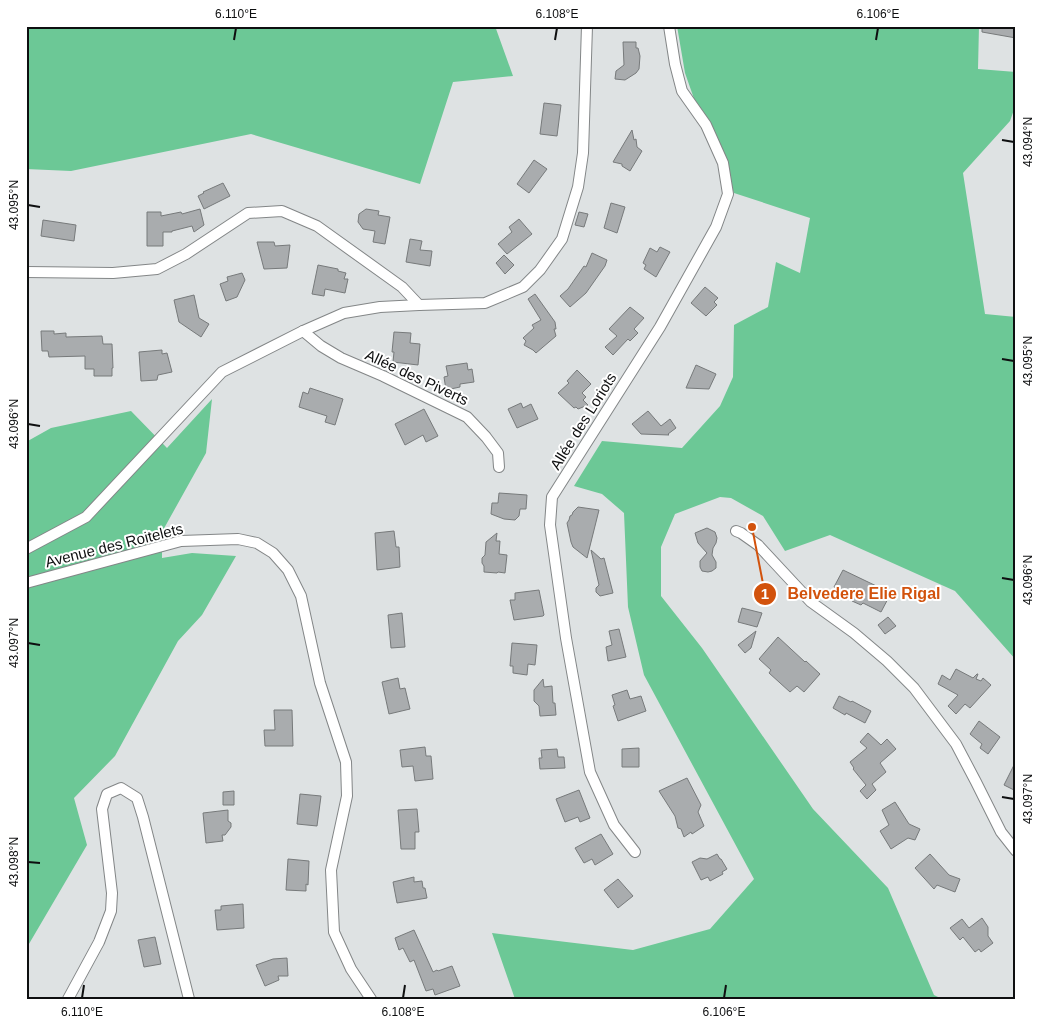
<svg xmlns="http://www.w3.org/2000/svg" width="1042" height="1025" viewBox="0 0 1042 1025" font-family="Arial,sans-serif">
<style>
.forest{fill:#6cc896}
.building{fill:#a9acae;stroke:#777a7b}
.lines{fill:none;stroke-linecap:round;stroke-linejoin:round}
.street-casing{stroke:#838687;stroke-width:12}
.street{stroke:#fff;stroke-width:10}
.ticks{fill:none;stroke:#0e0f10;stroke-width:2}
.labels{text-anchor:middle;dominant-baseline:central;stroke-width:4;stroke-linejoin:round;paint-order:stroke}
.street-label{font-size:15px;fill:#0e0f10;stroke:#fff}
.leader{fill:none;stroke:#d2520c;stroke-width:2}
.callout-dot{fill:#d2520c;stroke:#fff;stroke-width:2}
.mark-label{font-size:15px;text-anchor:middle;font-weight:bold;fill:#fff}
.callout-label{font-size:16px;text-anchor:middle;font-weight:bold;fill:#d2520c;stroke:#fff;stroke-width:4;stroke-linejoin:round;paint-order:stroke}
.neatline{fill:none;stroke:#0e0f10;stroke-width:2}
.ticks-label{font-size:12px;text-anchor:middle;fill:#0e0f10}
</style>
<rect width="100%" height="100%" fill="#dee2e3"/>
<g class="forest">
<path d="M26,26H495L513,76L453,82L420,184L251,134L71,171L26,169Z"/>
<path d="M677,26H979L978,69L1016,72V104L1010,121L963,173L985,314L1016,317V660L955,591L830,535L785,551L763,516L731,498L720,497L675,514L661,547V596L702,648L813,809L888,888L934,995L942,999H515L492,933L633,950L710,929L754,879L644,675L628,607L624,513L602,494L574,486L602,441L682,448L720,406L733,377L734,325L768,307L776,262L800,273L810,218L734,193L705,130L685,73Z"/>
<path d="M212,399L206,453L162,532V558L192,553L236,556L202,615L178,641L115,756L74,798L87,845L26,949V442L51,428L131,411L167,448Z"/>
</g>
<g class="building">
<path d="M982,26H1016V38L982,32Z"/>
<path d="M623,42H636V48H638L640,56L639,69L636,73L625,80L615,79L616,71L624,65Z"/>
<path d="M544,103L561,105L557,136L540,134Z"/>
<path d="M632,130L634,140L636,139L637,147L642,151L630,171L622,166V164L613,162Z"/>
<path d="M534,160L547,169L529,193L517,184Z"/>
<path d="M223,183L230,196L204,209L198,196L204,193L203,192Z"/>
<path d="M611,203L625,207L617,233L604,228Z"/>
<path d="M200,209L204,225L194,232L192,226L172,231V232H163V246H147V212H161V216L181,212L182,214Z"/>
<path d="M366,209L379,211L378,215L390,217L385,244L373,242L375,231L363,229L358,222L359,214Z"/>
<path d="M579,212L588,214L584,227L575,225Z"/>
<path d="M519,219L532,234L507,254L498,244L512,232L509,227Z"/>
<path d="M43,220L76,225L74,241L41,236Z"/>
<path d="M410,239L422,241L420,250L432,251L430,266L406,262Z"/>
<path d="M257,242H274L275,246L290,245L287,268L264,269Z"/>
<path d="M660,247L670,252L656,277L644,269L646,265L643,263L650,248L657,252Z"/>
<path d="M592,253L607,260L605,266L586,293L570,307L560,296L568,289L584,266L586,267Z"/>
<path d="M504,255L514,265L505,274L496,263Z"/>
<path d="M318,265L338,269V271L346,273L344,279H348L345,293L325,289L324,296L312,294Z"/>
<path d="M242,273L245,280L237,297L226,301L220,284L228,281L227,277Z"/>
<path d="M705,287L718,298L714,302L717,305L706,316L691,303Z"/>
<path d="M535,294L555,322L556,329H554L556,336L536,353L533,350L524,345L526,341L523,338L534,328L532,325L541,320L528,299Z"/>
<path d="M194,295L199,318L209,324L201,337L179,322L174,300Z"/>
<path d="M630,307L644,318L634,329L638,333L630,341L628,339L613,355L605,347L617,336L609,329Z"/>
<path d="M41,331H54V334L66,333V337L102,336L103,344H112L113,368H112V376H94V369H85V356L49,357L48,351H42Z"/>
<path d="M394,332L411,333L410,343L420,344L418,365L393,362L394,352H392Z"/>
<path d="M162,350V354L167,353L172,372L158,375L157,380L141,381L139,352Z"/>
<path d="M467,363L468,370L472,369L474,382L460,384V387L446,390L444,377L448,376L446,366Z"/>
<path d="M696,365L716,374L709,389L686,388Z"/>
<path d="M577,370L591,384L582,393L586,397L583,400L588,405L578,409L576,407L574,408L558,393L569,383L567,381Z"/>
<path d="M310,388L343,399L335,425L325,422L327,416L299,407L303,392L308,394Z"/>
<path d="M521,403L523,408L531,404L538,419L517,428L508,409Z"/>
<path d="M424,409L438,436L426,442L423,435L405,445L395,424Z"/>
<path d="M648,411L661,426L670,419L676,428L668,434L669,435L641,434L632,424Z"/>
<path d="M499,493L527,495L526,509H520L519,516L515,520L504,519L491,514L492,503H498Z"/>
<path d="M578,507L599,510L587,558L573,547L571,542L567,523L569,520L570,516L572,515L573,512Z"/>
<path d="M707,528L715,532L717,538L716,543L713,548L712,555L716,562V568L712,571L708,572L702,571L700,567V561L707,553L698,543L695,533Z"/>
<path d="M394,531L396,547H399L400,567L377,570L375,533Z"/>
<path d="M497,533L496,541H500L499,554L507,555L505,573L498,572L497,573L484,572V566L482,563V558L485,555L486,542Z"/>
<path d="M591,550L601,559L604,558L613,593L600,596L596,592V588L599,585Z"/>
<path d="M843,570L891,593L881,612L863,603L861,605L852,601L853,598L834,587Z"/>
<path d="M539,590L544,615L543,616L514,620L510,600H515V593Z"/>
<path d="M742,608L762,613L757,627L738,622Z"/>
<path d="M402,613L405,647L391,648L388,615Z"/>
<path d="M888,617L896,626L885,634L878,625Z"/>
<path d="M619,629L626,657L608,661L606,647L612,645L609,631Z"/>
<path d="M756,631L751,648L745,653L738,645Z"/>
<path d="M778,637L805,662L806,661L820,674L804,692L797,686L790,692L769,673L771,670L759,659Z"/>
<path d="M512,643L537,645L535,665L528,664L527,675L513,673V666H510Z"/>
<path d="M956,669L973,678L977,674H978L976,679L981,681L983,678L991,685L970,708L965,704L956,714L948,706L958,695L938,684L942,675L950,680Z"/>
<path d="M398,678L400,689L405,688L410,709L389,714L382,682Z"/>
<path d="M543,679L544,687L552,686L553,703H555L556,715L540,716L539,706L534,701V690Z"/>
<path d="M627,690L630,699L641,696L646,711L618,721L613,706L615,705L612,695Z"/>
<path d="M839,696L851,702L852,701L871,711L865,723L846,713L845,715L833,708Z"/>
<path d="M274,710H292L293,746H265L264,730H275Z"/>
<path d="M979,721L1000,737L988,754L980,748L982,744L970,734Z"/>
<path d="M868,733L881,745L887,739L896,749L880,763L886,772L872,784L876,790L867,799L860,791L866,785L853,769L854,768L850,762L867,748L860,742Z"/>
<path d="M425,747L426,756H431L433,779L415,781L413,766L402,767L400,750Z"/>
<path d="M639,748V767H622V749Z"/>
<path d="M557,749L558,757H564L565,768L540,769L539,758H542L541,750Z"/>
<path d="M1016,761V791L1004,785Z"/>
<path d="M687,778L701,805L698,812L704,826L692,834L691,832L684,837L681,829L678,828L675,816L659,791Z"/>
<path d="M579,790L590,818L580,822L578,817L565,822L556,799Z"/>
<path d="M234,791V805H223V792Z"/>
<path d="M300,794L321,796L317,826L297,824Z"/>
<path d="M895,802L909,824L920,829L915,840L908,838L891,849L880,831L889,825L882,810Z"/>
<path d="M417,809L419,832H415V849H401L398,810Z"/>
<path d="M228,810V821L231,823V827L225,835H222L223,841L206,843L203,813Z"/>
<path d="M601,834L613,854L595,865L592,859L584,863L575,848Z"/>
<path d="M717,854L720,859H721L727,869L722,872L723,874L710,881L708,877L701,880L692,862L700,858L707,859Z"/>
<path d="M930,854L949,875L960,879L955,892L937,885L934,889L915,868Z"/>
<path d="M288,859L309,861L308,885L306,884V891L286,890Z"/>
<path d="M414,877V882L422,881L423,888H425L427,898L397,903L393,882Z"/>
<path d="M618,879L633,896L618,908L604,890Z"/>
<path d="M243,904L244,928L217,930L215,910H221V906Z"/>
<path d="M982,918L988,927V936L993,943L981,952L979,949L975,952L963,937L960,940L950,928L962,919L969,928Z"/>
<path d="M414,930L433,972L437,970L438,971L452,966L460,986L435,995L433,989L426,991L414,960L410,962L403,948L399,950L395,938Z"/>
<path d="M155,937L161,964L144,967L138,940Z"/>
<path d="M287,958L288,976H278L279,980L265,986L256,965L273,959Z"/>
</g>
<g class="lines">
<g class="street-casing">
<g id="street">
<path d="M26,272L113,273L157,269L186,254L248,213L282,211L317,226L402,287L419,305"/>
<path d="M303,331L321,346L341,358L383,376L467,417L486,437L498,453L499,467"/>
<path d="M736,531L741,533L758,545L811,602L854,633L887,661L914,688L956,744L976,782L1001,832L1016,851"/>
<path d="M26,549L86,517L222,372L303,331L344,313L380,307L419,305L485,303L523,287L540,270L562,239L578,187L583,153L587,26"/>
<path d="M26,583L181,541L238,539L257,543L273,553L288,570L301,596L320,683L346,762L347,796L331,870L334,932L351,969L371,999"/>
<path d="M635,852L614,825L590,772L566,638L550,525L552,497L660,327L716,227L728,194L723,163L706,125L682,91L675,64L669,26"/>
<path d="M68,999L99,942L111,911L112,893L102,809L107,794L121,788L137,798L143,817L189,999"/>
</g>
</g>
<use href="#street" class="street"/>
</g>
<path class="ticks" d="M234,40L236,28M555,40L557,28M876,40L878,28M1002,140L1014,142M28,205L40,207M1002,359L1014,361M28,424L40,426M1002,578L1014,580M28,643L40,645M1002,797L1014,799M28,862L40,863M82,998L84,985M403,998L405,985M724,998L726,985"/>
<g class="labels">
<g class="street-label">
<text transform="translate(417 377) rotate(25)">Allée des Piverts</text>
<text transform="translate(583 421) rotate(-58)">Allée des Loriots</text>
<text transform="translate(114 545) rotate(-14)">Avenue des Roitelets</text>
</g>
</g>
<path class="leader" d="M752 527L765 594"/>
<g class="callout-dot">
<circle cx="752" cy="527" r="5"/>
<circle cx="765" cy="594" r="12"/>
</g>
<g class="mark-label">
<text x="765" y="599">1</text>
</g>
<g class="callout-label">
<text x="864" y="599">Belvedere Elie Rigal</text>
</g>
<rect width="1042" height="1025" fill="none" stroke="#ffffff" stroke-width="55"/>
<rect x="28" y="28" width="986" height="970" class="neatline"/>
<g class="ticks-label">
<text x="236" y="18">6.110°E</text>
<text x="557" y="18">6.108°E</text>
<text x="878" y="18">6.106°E</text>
<text transform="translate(1028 142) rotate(-90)" y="4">43.094°N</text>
<text transform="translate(14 205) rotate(-90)" y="4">43.095°N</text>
<text transform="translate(1028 361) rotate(-90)" y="4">43.095°N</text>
<text transform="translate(14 424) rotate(-90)" y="4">43.096°N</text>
<text transform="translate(1028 580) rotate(-90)" y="4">43.096°N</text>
<text transform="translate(14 643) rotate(-90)" y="4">43.097°N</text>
<text transform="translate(1028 799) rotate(-90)" y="4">43.097°N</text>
<text transform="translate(14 862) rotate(-90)" y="4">43.098°N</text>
<text x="82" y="1016">6.110°E</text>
<text x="403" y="1016">6.108°E</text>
<text x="724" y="1016">6.106°E</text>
</g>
</svg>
